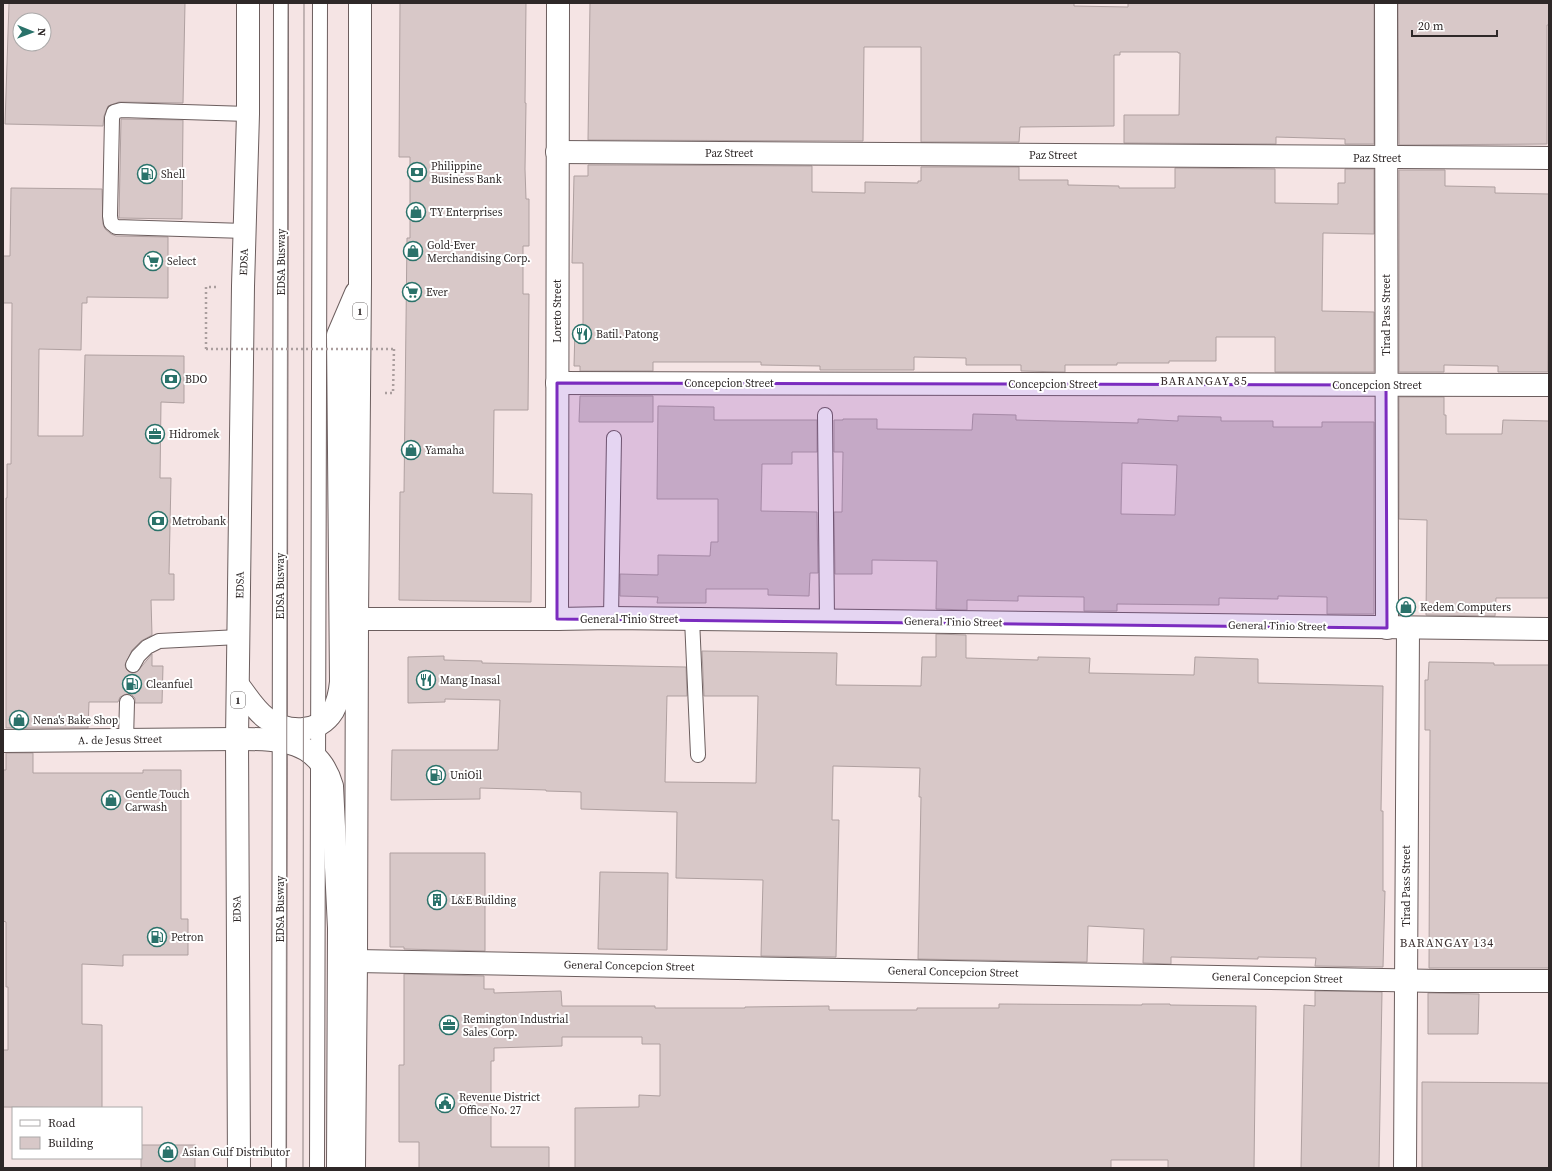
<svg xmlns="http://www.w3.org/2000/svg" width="1552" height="1171" viewBox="0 0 1552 1171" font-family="'Source Serif 4',serif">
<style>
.building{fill:#d8c8c8;stroke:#afa0a0;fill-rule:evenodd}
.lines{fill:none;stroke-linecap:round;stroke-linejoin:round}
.lane-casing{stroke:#6c5e5e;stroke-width:16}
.street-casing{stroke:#6c5e5e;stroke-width:24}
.secondary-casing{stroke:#6c5e5e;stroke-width:24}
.highway-casing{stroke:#6c5e5e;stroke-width:24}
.path{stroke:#ab9e9e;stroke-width:2.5;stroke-dasharray:2 3;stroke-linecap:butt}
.lane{stroke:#fff;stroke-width:14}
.street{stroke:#fff;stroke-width:22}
.secondary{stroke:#fff;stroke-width:22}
.highway{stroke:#fff;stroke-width:22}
.tram{stroke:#8e8282;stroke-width:1}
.path-bridge{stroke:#ab9e9e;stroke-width:2.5;stroke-dasharray:2 3;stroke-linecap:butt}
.marked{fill:#7b2cbf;fill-opacity:0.2;stroke:#7b2cbf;stroke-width:3;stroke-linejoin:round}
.labels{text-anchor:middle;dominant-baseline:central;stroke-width:4;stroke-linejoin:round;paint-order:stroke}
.shield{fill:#fff;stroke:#6d6868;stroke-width:1}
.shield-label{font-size:10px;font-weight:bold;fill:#2e2828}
.street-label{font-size:11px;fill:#2e2828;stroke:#fff}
.poi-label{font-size:11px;fill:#2e2828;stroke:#fff;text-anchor:start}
.neighbourhood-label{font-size:12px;letter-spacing:1px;fill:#362a2a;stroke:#fff}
</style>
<rect width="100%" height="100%" fill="#f5e4e4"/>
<g class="building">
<path d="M9,3H185L183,103L119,102L108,106L104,116L103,126L5,124ZM20,20H44V44H20Z"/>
<path d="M400,3H526L525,103H526L525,169L526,199H529V246H523V294H529L528,410H494L493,493L532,494L531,602L399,600L400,492H404L407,238H410V157H399Z"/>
<path d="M590,3H1074V6L1128,7V3H1374V144H1345V139L1276,137V144L1124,143V115H1179L1180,53H1178V52H1120V55H1114V126L1020,127L1019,142H921V47H864L863,141L588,140Z"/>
<path d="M1398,3H1549V25H1547V144L1399,145Z"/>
<path d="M121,119L183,120L182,219L119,218Z"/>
<path d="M588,165L812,166V192L865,193V182L918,183V181H921V167H1019V180H1068V185L1119,186V188H1175V168L1275,169V203L1338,204V183H1345V169H1374V234L1323,233L1322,311L1374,312V372H1275V337H1216V361H1169V363H1117V365H1065V372L1021,371V365H966V358L914,357V370H820V366L761,365V362H653V371H580V366H574L575,328H583V263H572L574,176H588Z"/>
<path d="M1399,170H1445V186L1495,187V193L1549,194L1548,372H1498V366L1444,365V372H1399Z"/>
<path d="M11,188L102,189L103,224L105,229L111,234L116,236L168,237V298L87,297V303H82L81,350L39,349L38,436H83L85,355L184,356V403L161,402L160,478H171L169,574H174V600H151L152,635L141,641L132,650L125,665L126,669L129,672L133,673L137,672L152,654V666H163L162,703H135V698L132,695L127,694L120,697L118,702H89L88,728H6V498H7V464H11L12,303H3V256H10Z"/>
<path d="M580,396H653V422H579Z"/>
<path d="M1399,397H1444V415H1446V434H1502L1503,420L1549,421V598H1496L1495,616L1426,615L1427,520L1399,519Z"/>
<path d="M658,406L714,407V420H817V452H792V464H762L761,511L817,512L818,573H810L809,596L768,595V589H706V603H657L658,597L620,596V574L658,575V555L710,556L711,542H718V499H657Z"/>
<path d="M973,414L1016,415V420L1138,423V419L1178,421V416L1221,417V421H1273V427H1322V422H1374V614H1327V597L1278,596V599L1219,598V605L1117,604V611H1084V597L1018,596V601L967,600V610L936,609L937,561L872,560V574H835L834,512H842L843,452H834V420H843V419H877V429L972,430ZM1122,463L1177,465L1175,515L1121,514Z"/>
<path d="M936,634L966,635V658L1038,660V657L1090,658L1089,673L1194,675L1195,657L1258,659V683L1383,686L1381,811H1383V891H1385L1383,967L1315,966L1316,958L1258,957V959L1171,957V964L1143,963L1144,929L1088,926L1087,962L918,959L921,797H919L920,768L833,766L832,820H839L836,957L761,956L763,880L676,878L677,812L581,809V792L546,791V790L480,788V799L391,800L392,750H498L500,700L445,699V702L408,703V657L444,656V660L482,661V663L686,667L687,696H667L665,782L756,783L758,696H704L702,651L837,653L836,685L921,686L922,657H936Z"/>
<path d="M1429,662L1494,663V665H1549V968H1429L1430,730H1425V680H1428Z"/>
<path d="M6,753H33V773H143V770H181V919H188V955H123V966L82,964V1024L102,1025V1108L3,1107V1050H8V987H6V922L3,921V770H6Z"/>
<path d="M390,853H485V951L404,949V947H390Z"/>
<path d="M600,872L668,873L667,950L598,949Z"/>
<path d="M404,974L484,976V989H494V993L561,991L562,1006H655V1008H745V1007L829,1006V1010H917V1008H999V1004L1142,1005V1004H1170V1005L1256,1006L1254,1168H1168V1160H1111V1168H575V1108L639,1107V1095L660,1096V1044H642V1037H562V1046L494,1048V1061H491V1147H549V1168H419V1142H399V1065H404Z"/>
<path d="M1315,991L1382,992L1379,1168H1301L1304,1005L1315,1006Z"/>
<path d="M1428,993L1479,994L1478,1034H1428Z"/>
<path d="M1422,1082L1549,1083V1168H1422Z"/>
<rect x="141" y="1145" width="54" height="23"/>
</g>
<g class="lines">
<g class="lane-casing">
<g id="lane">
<path d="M245,231L116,227L111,223L110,216L112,118L114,112L121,110L248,114"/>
<path d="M825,415L827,621"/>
<path d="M611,618L614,438"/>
<path d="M692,619L698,755"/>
<path d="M133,665L138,656L147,647L159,641L239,637"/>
<path d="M126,740L127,702"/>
<path d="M279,1168L281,3"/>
<path d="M317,1168L320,3"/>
</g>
</g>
<g class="street-casing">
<g id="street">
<path d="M1386,3L1387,628"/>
<path d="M557,152L1549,158"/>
<path d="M557,383L1549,385"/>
<path d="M557,619L558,3"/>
<path d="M356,961L1439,981H1549"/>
<path d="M1405,1168L1408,628"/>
</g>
</g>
<g class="secondary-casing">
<g id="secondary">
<path d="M357,619H557L611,618L1549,629"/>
<path d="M3,741L237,739"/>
</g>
</g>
<g class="highway-casing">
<g id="highway">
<path d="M238,685C247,696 254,709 266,718C286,733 318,735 333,711C338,702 340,692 341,682L338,335L356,293"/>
<path d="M237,739C279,739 318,738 332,786L339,928L338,1168"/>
<path d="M239,1168L237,739L243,286L248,114V3"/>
<path d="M354,1168L356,961L357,619L360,283V3"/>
</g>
</g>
<g class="path">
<path d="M206,349V287H218"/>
<path d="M385,393H393L394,349"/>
</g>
<use href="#lane" class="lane"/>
<use href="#street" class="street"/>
<use href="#secondary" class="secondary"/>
<use href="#highway" class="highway"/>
<g class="tram">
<path d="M286,1168L288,3"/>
<path d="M303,1168L304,3"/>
</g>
<path class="path-bridge" d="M206,349H394"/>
</g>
<path class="marked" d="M557,383L1386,385L1387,628L557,619Z"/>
<defs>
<g id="bank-ring" transform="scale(1)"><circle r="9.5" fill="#fff" stroke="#2a726a" stroke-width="1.5"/><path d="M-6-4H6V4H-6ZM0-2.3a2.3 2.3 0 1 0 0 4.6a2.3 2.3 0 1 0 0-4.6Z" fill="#2a726a"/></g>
<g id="fuel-ring" transform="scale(1)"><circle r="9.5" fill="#fff" stroke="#2a726a" stroke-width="1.5"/><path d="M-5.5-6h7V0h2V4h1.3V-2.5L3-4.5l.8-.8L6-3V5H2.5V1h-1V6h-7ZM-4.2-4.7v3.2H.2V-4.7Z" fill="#2a726a"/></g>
<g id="shop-ring" transform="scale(1)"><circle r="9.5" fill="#fff" stroke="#2a726a" stroke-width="1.5"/><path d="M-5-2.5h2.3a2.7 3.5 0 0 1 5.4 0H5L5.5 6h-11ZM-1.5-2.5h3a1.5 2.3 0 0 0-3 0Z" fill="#2a726a"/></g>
<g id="supermarket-ring" transform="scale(1)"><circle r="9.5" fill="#fff" stroke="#2a726a" stroke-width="1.5"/><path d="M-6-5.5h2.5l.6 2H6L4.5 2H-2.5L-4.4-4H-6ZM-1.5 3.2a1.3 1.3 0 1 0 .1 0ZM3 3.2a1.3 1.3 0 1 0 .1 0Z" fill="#2a726a"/></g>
<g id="restaurant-ring" transform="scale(1)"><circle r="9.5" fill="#fff" stroke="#2a726a" stroke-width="1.5"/><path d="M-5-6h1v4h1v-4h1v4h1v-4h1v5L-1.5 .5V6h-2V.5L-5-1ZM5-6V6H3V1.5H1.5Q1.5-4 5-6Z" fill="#2a726a"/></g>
<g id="office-ring" transform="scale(1)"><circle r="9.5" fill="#fff" stroke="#2a726a" stroke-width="1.5"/><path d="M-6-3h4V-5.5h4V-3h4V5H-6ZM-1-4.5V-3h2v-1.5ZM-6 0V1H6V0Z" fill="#2a726a"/></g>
<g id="building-ring" transform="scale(1)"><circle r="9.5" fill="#fff" stroke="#2a726a" stroke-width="1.5"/><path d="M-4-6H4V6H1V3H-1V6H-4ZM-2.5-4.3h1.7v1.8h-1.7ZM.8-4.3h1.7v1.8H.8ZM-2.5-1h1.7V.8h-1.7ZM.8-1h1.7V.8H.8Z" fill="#2a726a"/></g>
<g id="civic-ring" transform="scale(1)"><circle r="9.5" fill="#fff" stroke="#2a726a" stroke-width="1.5"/><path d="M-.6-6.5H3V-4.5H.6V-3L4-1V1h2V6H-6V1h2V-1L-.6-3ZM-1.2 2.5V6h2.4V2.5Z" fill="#2a726a"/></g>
</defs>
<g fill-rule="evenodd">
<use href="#bank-ring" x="417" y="172"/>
<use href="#fuel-ring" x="147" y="174"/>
<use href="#shop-ring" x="416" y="212"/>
<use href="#shop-ring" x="413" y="251"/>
<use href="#supermarket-ring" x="153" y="261"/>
<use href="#supermarket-ring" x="412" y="292"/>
<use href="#restaurant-ring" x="582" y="334"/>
<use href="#bank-ring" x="171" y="379"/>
<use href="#office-ring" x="155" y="434"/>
<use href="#shop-ring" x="411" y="450"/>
<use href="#bank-ring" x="158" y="521"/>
<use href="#shop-ring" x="1406" y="607"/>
<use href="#restaurant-ring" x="426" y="680"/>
<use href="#fuel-ring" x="132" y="684"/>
<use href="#shop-ring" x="19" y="720"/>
<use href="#fuel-ring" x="436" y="775"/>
<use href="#shop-ring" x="111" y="800"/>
<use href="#building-ring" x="437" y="900"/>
<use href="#fuel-ring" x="157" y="937"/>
<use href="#office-ring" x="449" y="1025"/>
<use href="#civic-ring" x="445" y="1103"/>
<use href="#shop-ring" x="168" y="1152"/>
</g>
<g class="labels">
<g class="shield">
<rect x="353" y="303" width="14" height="16" rx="3"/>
<rect x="231" y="692" width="14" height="16" rx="3"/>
</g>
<g class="shield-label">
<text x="360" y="311">1</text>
<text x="238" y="700">1</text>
</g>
<g class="street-label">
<text x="729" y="153">Paz Street</text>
<text x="1053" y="155">Paz Street</text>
<text x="1377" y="158">Paz Street</text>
<text transform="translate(244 262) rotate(-88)">EDSA</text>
<text transform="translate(281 262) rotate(-90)">EDSA Busway</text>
<text transform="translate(557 311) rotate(-90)">Loreto Street</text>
<text transform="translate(1386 315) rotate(-90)">Tirad Pass Street</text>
<text x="729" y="383">Concepcion Street</text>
<text x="1053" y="384">Concepcion Street</text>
<text x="1377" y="385">Concepcion Street</text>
<text transform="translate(240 585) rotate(-89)">EDSA</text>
<text transform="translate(280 586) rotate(-90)">EDSA Busway</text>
<text x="629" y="619">General Tinio Street</text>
<text transform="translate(953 622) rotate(1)">General Tinio Street</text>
<text transform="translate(1277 626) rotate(1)">General Tinio Street</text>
<text transform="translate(120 740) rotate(-1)">A. de Jesus Street</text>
<text transform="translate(1406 886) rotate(-90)">Tirad Pass Street</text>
<text transform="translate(237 909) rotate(-91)">EDSA</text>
<text transform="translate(280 909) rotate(-90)">EDSA Busway</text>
<text transform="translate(629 966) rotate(1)">General Concepcion Street</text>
<text transform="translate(953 972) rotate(1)">General Concepcion Street</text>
<text transform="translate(1277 978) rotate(1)">General Concepcion Street</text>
</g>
<g class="poi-label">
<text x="431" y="166">Philippine<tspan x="431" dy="13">Business Bank</tspan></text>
<text x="161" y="174">Shell</text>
<text x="430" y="212">TY Enterprises</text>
<text x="427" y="245">Gold-Ever<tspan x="427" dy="13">Merchandising Corp.</tspan></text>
<text x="167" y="261">Select</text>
<text x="426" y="292">Ever</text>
<text x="596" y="334">Batil. Patong</text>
<text x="185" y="379">BDO</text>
<text x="169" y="434">Hidromek</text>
<text x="425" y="450">Yamaha</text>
<text x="172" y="521">Metrobank</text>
<text x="1420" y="607">Kedem Computers</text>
<text x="440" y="680">Mang Inasal</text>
<text x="146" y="684">Cleanfuel</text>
<text x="33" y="720">Nena's Bake Shop</text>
<text x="450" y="775">UniOil</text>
<text x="125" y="794">Gentle Touch<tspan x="125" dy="13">Carwash</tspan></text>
<text x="451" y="900">L&amp;E Building</text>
<text x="171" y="937">Petron</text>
<text x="463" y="1019">Remington Industrial<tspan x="463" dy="13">Sales Corp.</tspan></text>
<text x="459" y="1097">Revenue District<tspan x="459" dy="13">Office No. 27</tspan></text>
<text x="182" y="1152">Asian Gulf Distributor</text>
</g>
<g class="neighbourhood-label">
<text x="1204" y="381">BARANGAY 85</text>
<text x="1447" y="943">BARANGAY 134</text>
</g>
</g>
<rect width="1552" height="1171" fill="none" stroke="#2e2828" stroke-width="8"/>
<rect x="12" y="1107" width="130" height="52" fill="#ffffff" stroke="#aba9a9"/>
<rect x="20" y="1120" width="20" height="6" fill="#ffffff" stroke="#aba9a9"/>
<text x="48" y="1127" font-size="12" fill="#2e2828">Road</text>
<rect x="20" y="1137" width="20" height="12" fill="#d8c8c8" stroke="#aba9a9"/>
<text x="48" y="1147" font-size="12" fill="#2e2828">Building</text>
<g transform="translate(32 32) rotate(91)"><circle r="19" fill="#ffffff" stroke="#aba9a9"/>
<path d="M0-3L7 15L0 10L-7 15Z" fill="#2a726a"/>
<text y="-6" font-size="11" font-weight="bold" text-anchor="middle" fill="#2e2828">N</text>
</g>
<path d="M1412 30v6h85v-6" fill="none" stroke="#2e2828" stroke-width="2"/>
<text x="1418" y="30" font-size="12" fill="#2e2828" stroke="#ffffff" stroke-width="3" paint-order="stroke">20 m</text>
</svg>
